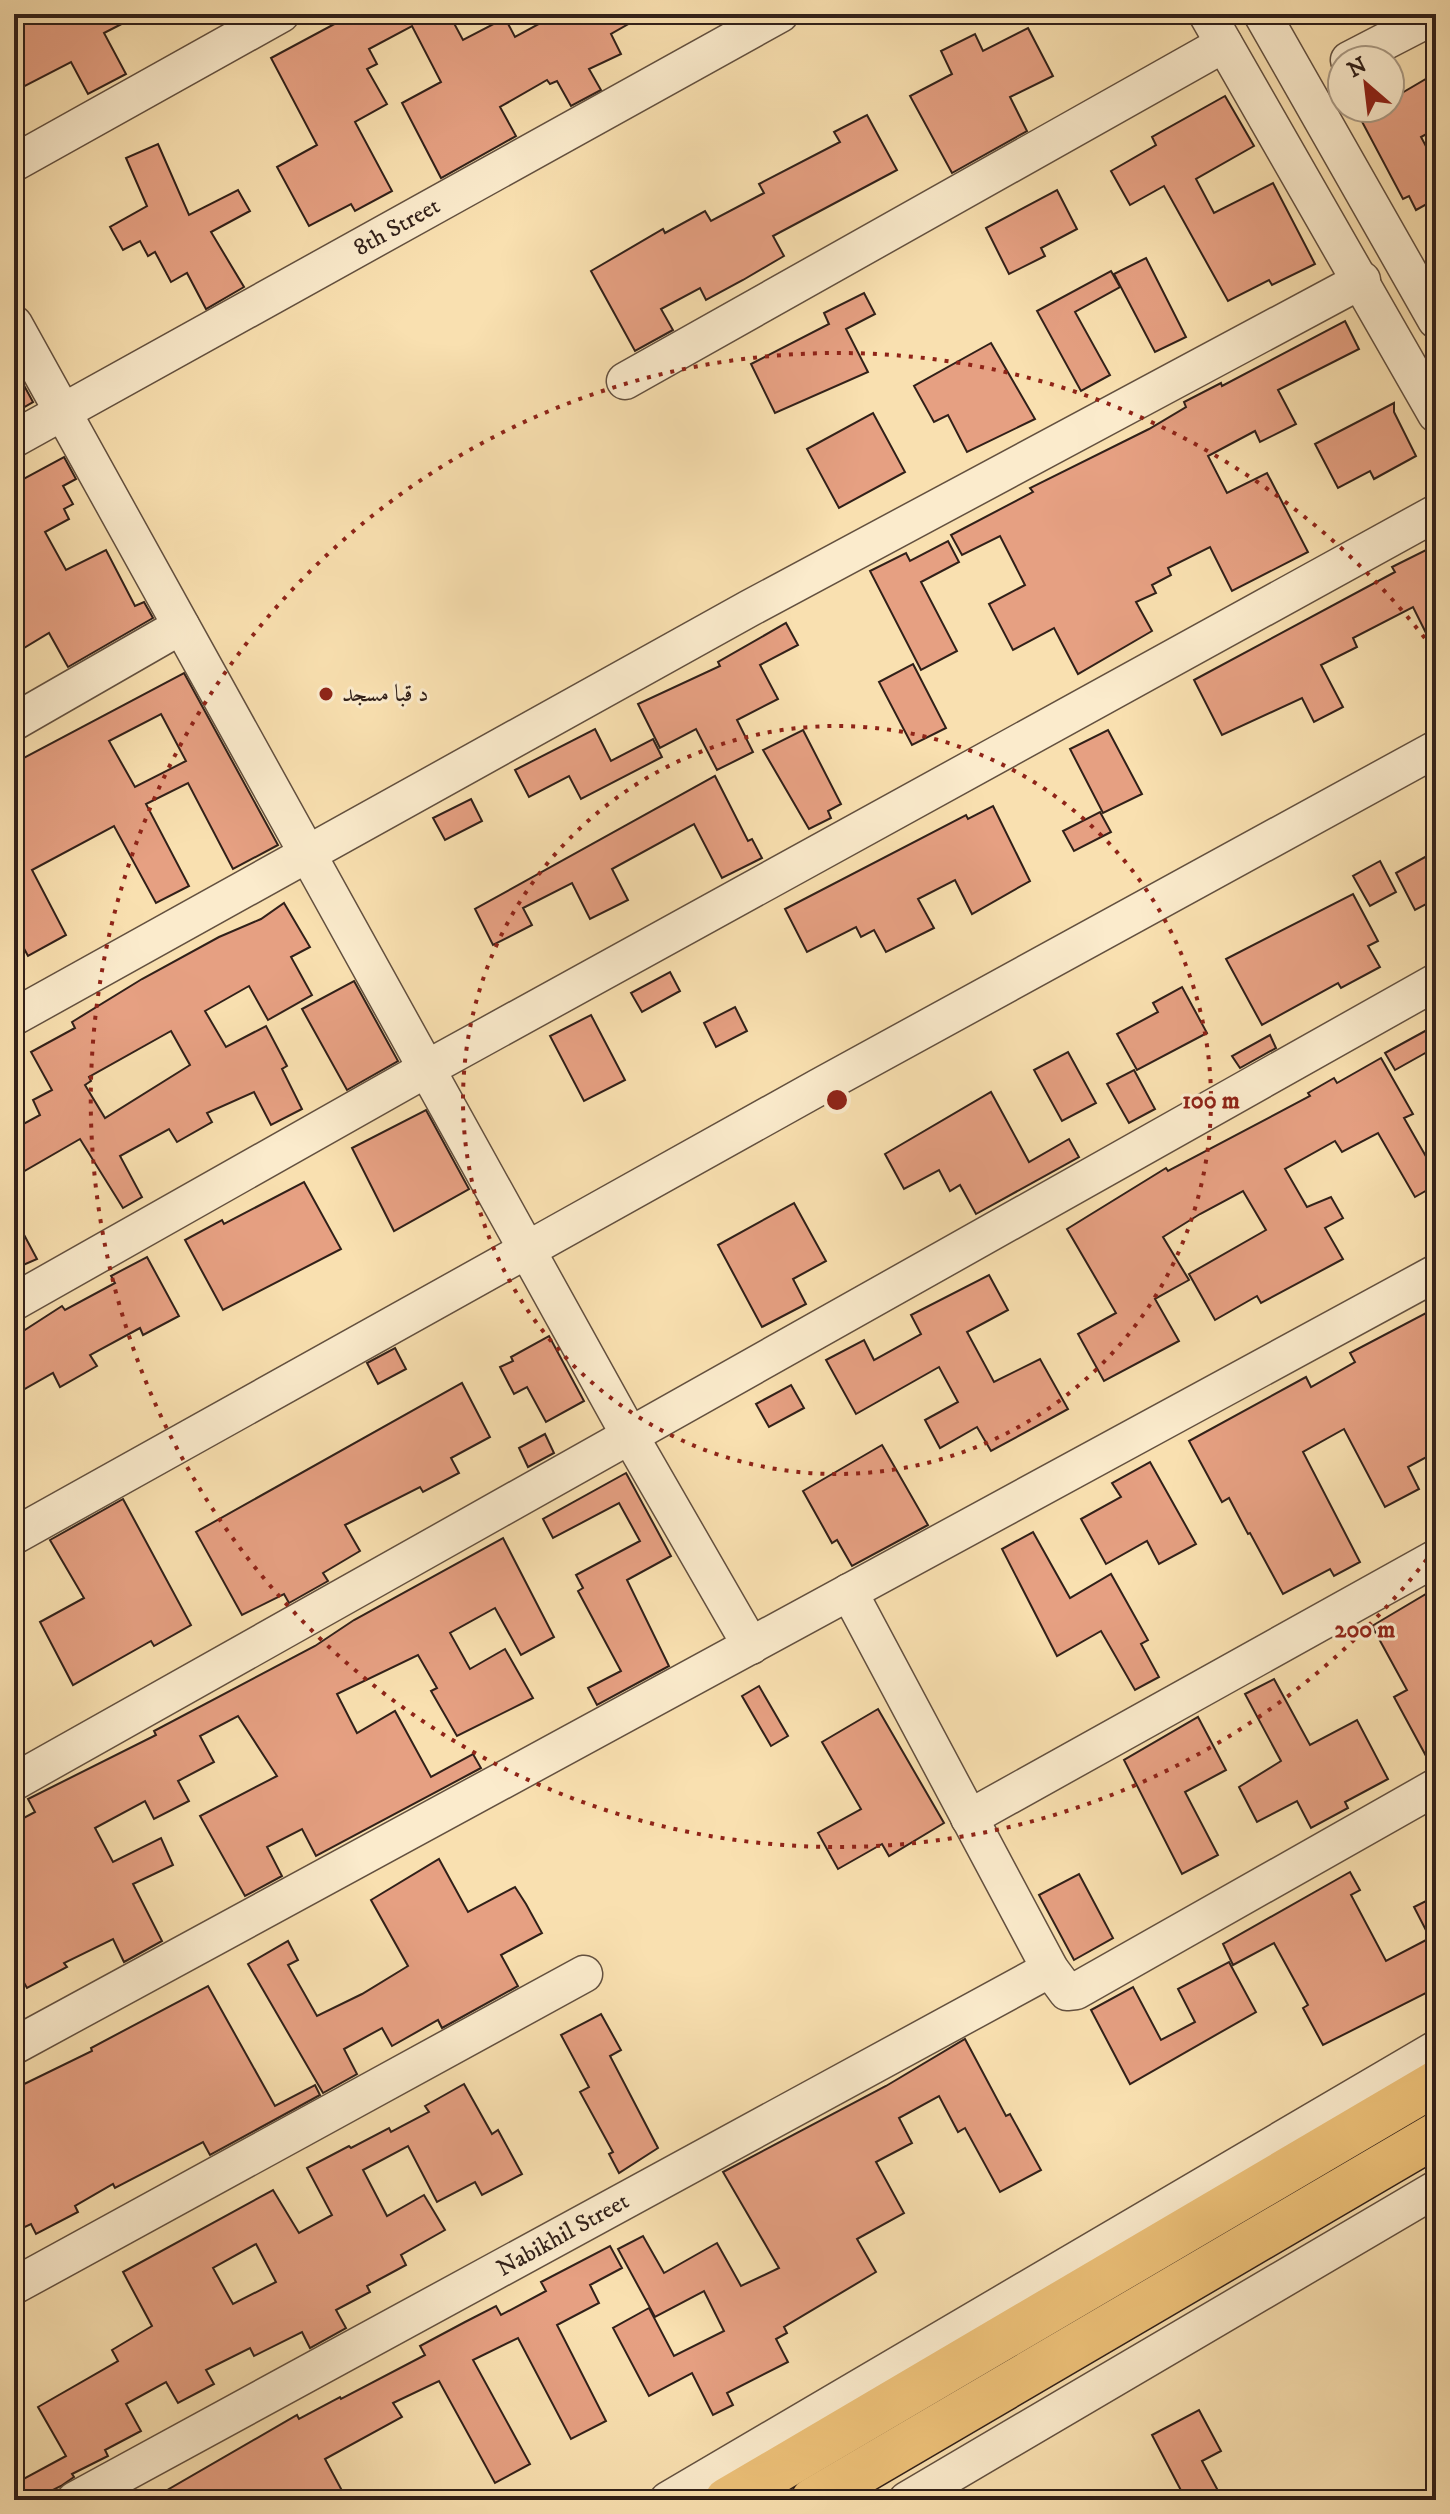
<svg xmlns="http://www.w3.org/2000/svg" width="1450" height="2514" viewBox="0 0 1450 2514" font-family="'IM FELL DW Pica',Amiri,serif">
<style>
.building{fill:#e6a082;stroke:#312019;stroke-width:2;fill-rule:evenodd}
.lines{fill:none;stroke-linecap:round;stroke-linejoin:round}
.minor-casing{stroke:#63503f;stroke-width:39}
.major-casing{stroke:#312019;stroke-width:47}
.minor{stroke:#fbebcc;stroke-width:36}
.major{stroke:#ecc078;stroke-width:44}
.ring{fill:none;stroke:#8f2418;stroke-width:4;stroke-dasharray:4 8}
.poi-dot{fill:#8f2418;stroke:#fbebcc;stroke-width:3}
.labels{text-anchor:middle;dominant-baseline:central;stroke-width:6;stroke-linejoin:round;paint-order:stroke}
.street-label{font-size:24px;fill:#312019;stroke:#fbebcc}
.poi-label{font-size:24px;fill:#312019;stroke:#fbebcc;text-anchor:start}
.centre{fill:#8f2418;stroke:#fbebcc;stroke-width:4}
.ring-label{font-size:24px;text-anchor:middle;font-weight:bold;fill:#8f2418;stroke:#fbebcc;stroke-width:6;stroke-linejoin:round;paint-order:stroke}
</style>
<rect width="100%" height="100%" fill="#f9e0b0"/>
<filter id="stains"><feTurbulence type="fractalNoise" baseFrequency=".0025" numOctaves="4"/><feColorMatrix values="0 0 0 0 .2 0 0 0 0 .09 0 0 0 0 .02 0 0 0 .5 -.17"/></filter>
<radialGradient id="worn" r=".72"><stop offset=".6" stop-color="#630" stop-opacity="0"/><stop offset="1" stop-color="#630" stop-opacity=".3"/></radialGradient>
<g class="building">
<path d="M40,14H141L104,33L126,74L88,94L71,62L21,88L14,74V28Z"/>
<path d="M353,14H449L463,40L505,18L515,37L557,14H646L611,34L621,54L589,69L601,90L571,106L557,81L550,84L547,80L500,107L516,136L441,178L402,103L441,82L412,26L369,49L377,64L367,69L387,104L355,122L392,191L355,211L351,204L309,226L277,167L317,145L271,58Z"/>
<path d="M1028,28L1053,76L1010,97L1027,131L952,173L910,96L952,74L941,51L975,34L983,51Z"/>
<path d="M1436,73V129L1421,137L1436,165V199L1416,210L1409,196L1403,199L1359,116L1374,108H1390V100Z"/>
<path d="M1225,96L1254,146L1196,179L1214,213L1273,183L1315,264L1272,285L1269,280L1228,301L1164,186L1130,205L1111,171L1156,145L1152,137Z"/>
<path d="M867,115L897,170L773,236L784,256L743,280L706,300L700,288L661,309L673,330L635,351L591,271L663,229L665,233L705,211L711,221L764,193L759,184L840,142L834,132Z"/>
<path d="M158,144L189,215L238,190L250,211L211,232L244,287L206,309L187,273L171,282L155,252L148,256L140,241L123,250L110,227L147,206L126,158Z"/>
<path d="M1057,190L1077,229L1041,248L1045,256L1009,274L986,228Z"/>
<path d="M1146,258L1186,337L1155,352L1114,274Z"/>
<path d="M1111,271L1120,287L1075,312L1110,375L1081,391L1037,311Z"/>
<path d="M864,293L875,314L846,329L868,372L775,413L751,364L829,324L824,313Z"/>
<path d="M1345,321L1359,349L1278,390L1296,424L1260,442L1255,431L1208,456L1227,493L1267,473L1308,552L1232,591L1210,547L1168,568L1171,575L1152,585L1156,593L1136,602L1152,631L1078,674L1054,628L1013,650L989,604L1025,585L1000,536L962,555L951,535L1033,492L1030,488L1149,429L1186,407L1184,402L1221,383L1222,386Z"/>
<path d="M991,343L1035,419L967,452L948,415L934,422L914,386Z"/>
<path d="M14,367L33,402L14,413Z"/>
<path d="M1394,403V412L1416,456L1374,479L1370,471L1338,488L1315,444Z"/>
<path d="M873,413L905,472L839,508L807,449Z"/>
<path d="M64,457L76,479L63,486L73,504L64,509L69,519L45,532L66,570L106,550L135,606L144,602L153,618L68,667L49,633L14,654V484Z"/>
<path d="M948,541L959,562L921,582L957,651L921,670L870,571L906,553L910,561Z"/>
<path d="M1436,545V653L1413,607L1353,638L1357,647L1321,665L1343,707L1314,722L1302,698L1222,735L1194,680L1395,572L1392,567Z"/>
<path d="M786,623L798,645L760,665L778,699L737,720L753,752L717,770L696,729L660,748L638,704L720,666L718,662Z"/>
<path d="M913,664L946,728L912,745L879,682Z"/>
<path d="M184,673L278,845L233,869L188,783L146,804L189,886L156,903L114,826L32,870L66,935L28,956L21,943L14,947V763ZM161,714L186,761L135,787L109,741Z"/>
<path d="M595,729L611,761L653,739L662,757L581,799L569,776L529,797L515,770Z"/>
<path d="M803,730L841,804L828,811L831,818L809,829L763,750Z"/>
<path d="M1108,730L1142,794L1103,813L1070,749Z"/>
<path d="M715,776L748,841L752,839L762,858L722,878L694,824L612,869L628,900L590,919L572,883L523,908L532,925L493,945L475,909Z"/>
<path d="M471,799L482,821L445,840L433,818Z"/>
<path d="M993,806L1030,881L972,914L955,880L918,899L934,928L886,952L874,930L861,937L856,927L807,952L785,909L966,815L968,819Z"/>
<path d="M1100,812L1111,832L1074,851L1063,831Z"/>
<path d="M1436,851V899L1415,910L1396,873Z"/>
<path d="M1380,861L1396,892L1370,906L1353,876Z"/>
<path d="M1353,894L1378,941L1368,946L1380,967L1341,988L1338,983L1262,1025L1226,959Z"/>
<path d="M284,903L310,947L291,957L312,995L268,1020L249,986L205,1011L226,1047L266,1026L287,1066L282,1069L302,1109L271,1125L254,1092L207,1113L212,1122L177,1142L169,1129L120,1156L142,1197L123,1208L80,1139L14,1177V1129L40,1115L33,1100L52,1090L31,1052L75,1028L72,1022L142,979L219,937L261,919ZM171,1031L190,1065L105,1118L85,1085L91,1081L89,1077Z"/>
<path d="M670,972L680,991L642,1012L631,993Z"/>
<path d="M354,981L398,1061L347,1090L302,1009Z"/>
<path d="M1182,987L1207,1033L1137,1070L1117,1034L1158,1012L1153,1003Z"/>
<path d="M735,1007L747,1031L716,1047L704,1023Z"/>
<path d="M591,1015L625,1080L584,1101L550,1036Z"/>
<path d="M1436,1025V1047L1395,1070L1385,1053Z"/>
<path d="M1270,1035L1276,1048L1240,1068L1232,1056Z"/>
<path d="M1068,1052L1096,1103L1062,1121L1034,1070Z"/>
<path d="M1381,1058L1413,1114L1404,1118L1436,1174V1185L1415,1197L1378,1133L1342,1152L1335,1141L1285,1169L1307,1207L1331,1197L1343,1218L1325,1228L1343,1259L1261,1303L1257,1296L1215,1320L1189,1274L1266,1230L1243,1191L1200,1214L1163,1237L1189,1280L1155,1299L1179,1341L1104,1381L1078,1334L1116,1313L1067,1229L1166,1168L1168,1171L1310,1096L1308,1093L1334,1078L1337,1083Z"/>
<path d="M1134,1070L1155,1109L1129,1123L1107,1084Z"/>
<path d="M991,1092L1029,1162L1069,1139L1079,1157L976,1214L960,1185L950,1191L939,1170L904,1189L885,1154Z"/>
<path d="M426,1110L469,1189L394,1231L352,1148Z"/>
<path d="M304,1182L341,1249L223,1310L185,1240L222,1220L224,1224Z"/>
<path d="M794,1203L826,1261L793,1279L806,1304L762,1327L718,1245Z"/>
<path d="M14,1216L37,1259L14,1269Z"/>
<path d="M147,1257L179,1316L143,1335L140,1328L90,1355L97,1366L60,1387L53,1373L14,1395V1337L62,1306L65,1310L115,1283L111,1276Z"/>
<path d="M989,1275L1008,1310L967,1332L994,1382L1040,1359L1068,1409L991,1451L977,1427L940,1448L925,1420L958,1402L939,1367L856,1414L826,1360L864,1340L874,1360L921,1334L911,1315Z"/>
<path d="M1426,1313L1436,1330V1452L1408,1467L1419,1489L1385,1507L1344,1429L1303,1452L1360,1562L1334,1576L1330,1569L1283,1594L1250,1533L1248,1534L1229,1498L1222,1502L1189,1441L1306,1377L1311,1387L1355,1362L1350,1353Z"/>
<path d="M549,1336L584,1401L546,1422L527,1387L514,1394L500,1367L513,1361L511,1357Z"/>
<path d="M395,1348L406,1369L378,1384L367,1363Z"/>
<path d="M462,1383L490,1437L451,1458L459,1473L423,1492L420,1487L345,1525L360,1551L323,1573L328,1581L289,1603L284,1594L242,1615L196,1532Z"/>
<path d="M791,1385L804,1408L769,1427L756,1404Z"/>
<path d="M545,1434L554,1453L528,1467L519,1448Z"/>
<path d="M882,1445L928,1525L852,1566L837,1540L832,1543L803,1491Z"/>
<path d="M1150,1462L1196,1544L1159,1564L1147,1541L1106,1564L1081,1519L1121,1497L1112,1483Z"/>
<path d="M626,1473L671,1556L627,1580L669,1666L597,1705L588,1688L621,1671L578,1591L583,1588L576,1575L640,1541L619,1503L553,1538L543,1519Z"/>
<path d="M123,1499L191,1625L154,1646L151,1641L73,1685L40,1622L84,1598L50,1540Z"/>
<path d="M1033,1532L1070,1598L1111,1574L1148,1640L1141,1644L1159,1677L1135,1690L1101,1631L1057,1656L1002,1549Z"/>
<path d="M503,1538L554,1637L521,1655L495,1608L450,1633L470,1669L505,1649L533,1698L457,1736L431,1691L437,1688L418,1655L337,1694L357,1733L395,1711L431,1777L473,1754L481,1768L316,1856L302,1829L267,1847L282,1876L245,1896L200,1816L277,1776L238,1716L200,1736L214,1762L178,1781L189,1801L154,1819L145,1801L95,1828L113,1862L161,1838L173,1865L133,1884L162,1941L124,1962L113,1939L64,1963L67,1967L27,1988L14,1965V1823L35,1812L28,1799L156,1735L154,1731L315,1646L354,1620Z"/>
<path d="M1436,1588V1766L1432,1767L1394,1697L1407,1690L1372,1626Z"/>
<path d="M1274,1679L1310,1745L1357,1720L1388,1779L1345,1802L1348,1808L1311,1828L1297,1801L1257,1822L1239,1787L1281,1761L1245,1694Z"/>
<path d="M759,1686L788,1736L771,1746L742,1696Z"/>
<path d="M878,1709L944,1823L889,1856L882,1844L838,1869L818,1833L861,1809L822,1742Z"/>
<path d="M1198,1717L1226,1770L1185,1792L1218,1855L1182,1874L1124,1760Z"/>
<path d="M439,1859L468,1912L515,1887L526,1904L542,1933L501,1955L518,1986L442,2028L438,2020L392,2046L382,2028L344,2049L357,2074L323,2093L248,1964L288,1941L298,1960L288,1965L317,2016L362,1994L408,1966L371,1900Z"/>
<path d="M1350,1872L1360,1890L1351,1895L1386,1961L1430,1938L1414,1907L1436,1896V1988L1323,2045L1303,2008L1308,2005L1274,1943L1233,1965L1223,1944Z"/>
<path d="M1079,1874L1113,1938L1074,1960L1039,1895Z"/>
<path d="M1229,1962L1256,2012L1130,2084L1091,2010L1133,1987L1161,2040L1195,2022L1178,1989Z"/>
<path d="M208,1986L275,2106L315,2085L320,2095L210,2155L203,2142L115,2188L113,2184L75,2206L78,2212L36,2234L31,2224L14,2232V2089L92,2051L91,2048Z"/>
<path d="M601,2014L621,2050L610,2056L658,2148L619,2173L609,2154L613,2152L580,2092L589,2087L561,2035Z"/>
<path d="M965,2039L1006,2116L1010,2114L1041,2170L1000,2192L965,2128L958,2132L939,2096L899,2118L912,2143L876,2162L904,2213L857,2239L876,2272L784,2327L787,2333L776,2339L788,2362L727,2393L733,2405L713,2415L692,2373L649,2396L613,2328L649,2308L674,2356L724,2331L704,2291L655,2317L618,2249L643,2236L664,2273L717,2243L741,2286L779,2268L723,2172L886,2086Z"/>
<path d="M464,2084L492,2134L498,2130L522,2174L482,2195L475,2182L437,2202L408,2146L363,2170L387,2216L424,2195L445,2230L401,2255L406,2265L367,2286L370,2292L336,2310L346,2328L310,2348L302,2332L254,2356L250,2348L206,2370L214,2384L178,2403L166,2382L126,2404L141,2431L105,2450L108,2456L72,2474L74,2477L61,2486L33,2500H14V2484L66,2456L38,2407L118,2361L112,2350L152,2326L123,2272L273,2190L299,2233L332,2215L307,2168L349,2146L351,2148L389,2128L391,2132L429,2112L425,2106ZM256,2244L276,2282L233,2304L213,2268Z"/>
<path d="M610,2246L622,2268L590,2285L599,2303L557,2325L606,2421L571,2439L518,2338L473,2360L530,2464L495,2483L439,2381L393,2403L402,2417L325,2459L347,2500H150L297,2415L299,2419L340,2397L341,2399L425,2355L420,2346L465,2322L496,2306L501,2315L546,2291L541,2282Z"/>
<path d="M1199,2410L1221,2451L1202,2461L1223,2500H1186L1152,2435Z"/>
</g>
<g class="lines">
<g class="minor-casing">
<g id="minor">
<path d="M1207,14L1436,414"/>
<path d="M1262,14L1436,320"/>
<path d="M1349,60L1436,15"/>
<path d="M14,163L281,14"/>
<path d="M14,324L630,1436L751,1646"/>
<path d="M625,381L1224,44"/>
<path d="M14,439L780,14"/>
<path d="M14,722L181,626"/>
<path d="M14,1017L750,608L1362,280"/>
<path d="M14,1302L428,1068L1436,513"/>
<path d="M14,1536L819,1087L1436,749"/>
<path d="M849,1592L1050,1969L1067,1992L1076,1991L1436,1787"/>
<path d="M14,1782L1436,982"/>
<path d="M969,1818L1436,1558"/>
<path d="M14,2046L1436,1273"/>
<path d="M14,2286L584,1974"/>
<path d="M75,2500L1050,1969"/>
<path d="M668,2500L1436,2049"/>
<path d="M907,2500L1436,2189"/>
</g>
</g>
<g class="major-casing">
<g id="major">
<path d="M727,2500L1436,2083"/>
<path d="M813,2500L1436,2135"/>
</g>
</g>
<use href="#minor" class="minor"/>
<use href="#major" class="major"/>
</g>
<g class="ring">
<circle cx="837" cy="1100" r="374"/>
<path d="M1434 1550A747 747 0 1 1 1434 650"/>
</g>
<circle class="poi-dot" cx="326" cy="694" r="8"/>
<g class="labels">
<g class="street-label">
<text transform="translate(397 227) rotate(-29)">8th Street</text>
<text transform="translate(563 2235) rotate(-29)">Nabikhil Street</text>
</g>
<g class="poi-label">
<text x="342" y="694">د قبا مسجد</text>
</g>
</g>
<circle cx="837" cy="1100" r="12" class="centre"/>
<g class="ring-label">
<text x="1211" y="1108">100 m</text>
<text x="1365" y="1637">200 m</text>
</g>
<rect width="1450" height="2514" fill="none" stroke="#f9e0b0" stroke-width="48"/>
<rect x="16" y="16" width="1418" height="2482" fill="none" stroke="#312019" stroke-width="4"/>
<rect x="24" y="24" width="1402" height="2466" fill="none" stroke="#312019" stroke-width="2"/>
<g transform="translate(1366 84) rotate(332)"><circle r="38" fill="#fbebcc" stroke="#aa9a84" stroke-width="2"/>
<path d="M0-6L14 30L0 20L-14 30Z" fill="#8f2418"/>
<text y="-12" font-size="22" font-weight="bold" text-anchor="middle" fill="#312019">N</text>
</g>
<rect width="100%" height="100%" filter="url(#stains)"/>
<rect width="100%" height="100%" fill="url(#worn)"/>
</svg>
